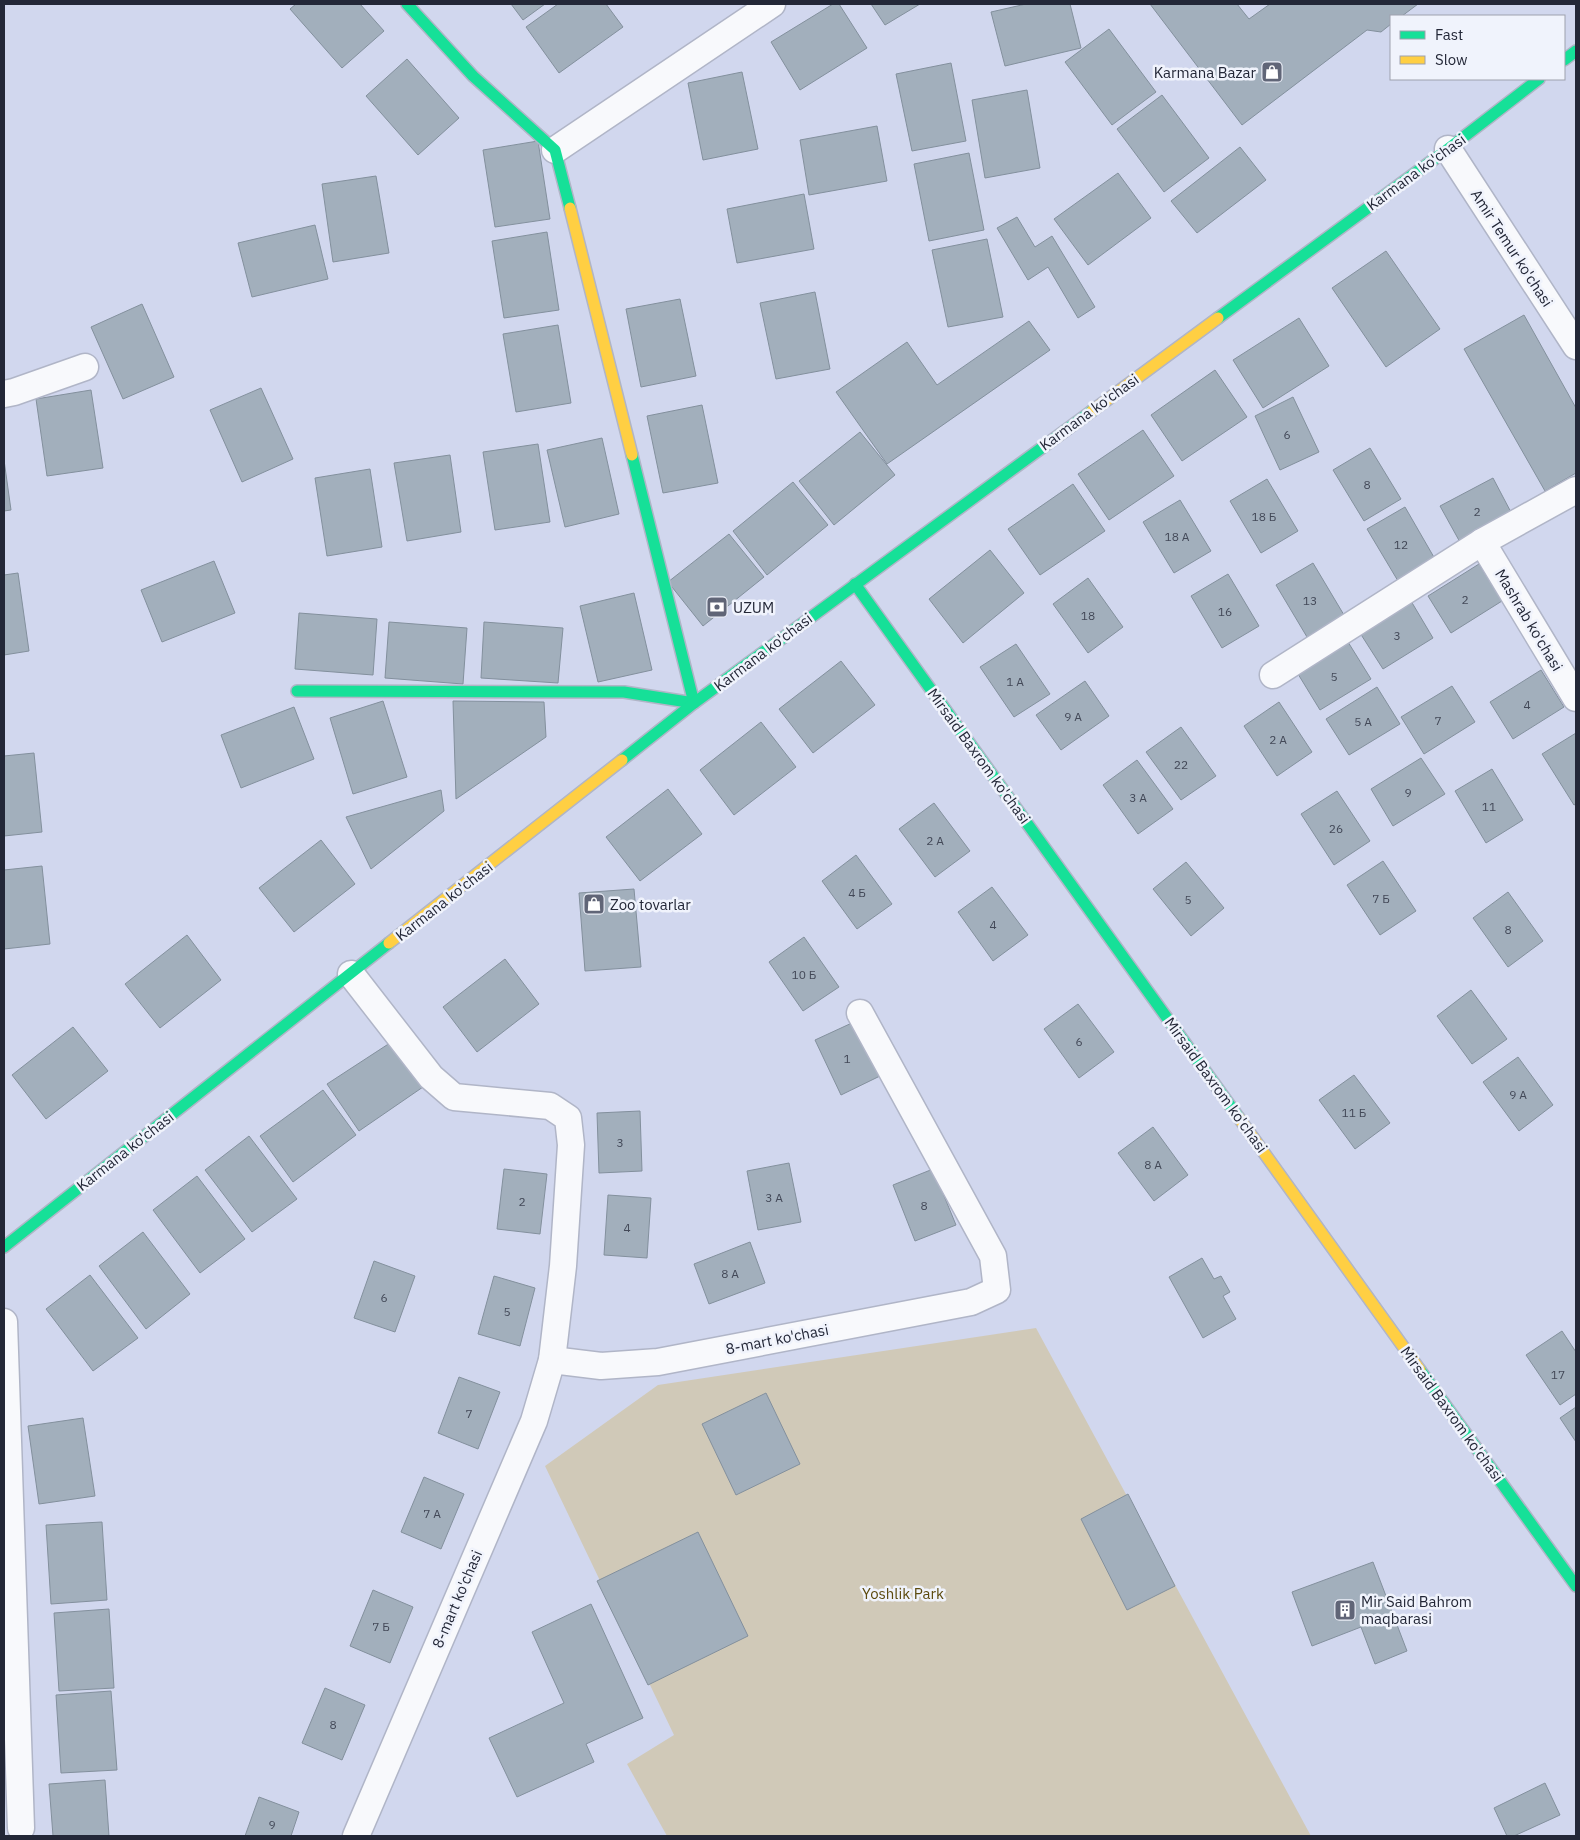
<svg xmlns="http://www.w3.org/2000/svg" width="1580" height="1840" viewBox="0 0 1580 1840" font-family="'IBM Plex Sans',sans-serif">
<style>
.green{fill:#d0c9b8}
.building{fill:#a2afbc;stroke:#83909d}
.lines{fill:none;stroke-linecap:round;stroke-linejoin:round}
.street-casing{stroke:#b0b5c7;stroke-width:29}
.fast-casing{stroke:#b0b5c7;stroke-width:14}
.slow-casing{stroke:#b0b5c7;stroke-width:14}
.street{stroke:#f8f9fc;stroke-width:26}
.fast{stroke:#16e098;stroke-width:11}
.slow{stroke:#ffcf43;stroke-width:11}
.labels{text-anchor:middle;dominant-baseline:central;stroke-width:5;stroke-linejoin:round;paint-order:stroke}
.number-label{font-size:12px;fill:#434958}
.poi-label{font-size:15px;fill:#232737;stroke:#f0f3fc;text-anchor:start}
.street-label{font-size:15px;fill:#232737;stroke:#f0f3fc}
.park-label{font-size:15px;fill:#5c4a0e;stroke:#f0f3fc}
</style>
<rect width="100%" height="100%" fill="#d1d7ee"/>
<path class="green" d="M1036,1328L1311,1836H667L627,1764L674,1735L545,1466L658,1385Z"/>
<g class="building">
<path d="M296,4H360L384,31L342,68L290,9Z"/>
<path d="M511,4H545L523,20Z"/>
<path d="M558,4H606L623,27L559,73L526,27Z"/>
<path d="M833,4H839L867,48L800,90L771,42Z"/>
<path d="M871,4H920L885,25Z"/>
<path d="M1026,4H1070L1081,48L1005,66L991,12Z"/>
<path d="M1150,4H1237L1249,19L1270,4H1418L1402,16H1391V24L1381,32L1367,30L1242,125Z"/>
<path d="M1109,29L1156,92L1112,125L1065,62Z"/>
<path d="M407,59L459,118L418,155L366,96Z"/>
<path d="M951,63L966,141L912,151L896,74Z"/>
<path d="M742,72L758,149L703,160L688,83Z"/>
<path d="M1027,90L1040,168L985,178L972,100Z"/>
<path d="M1162,95L1209,158L1164,192L1117,129Z"/>
<path d="M877,126L887,181L809,195L800,140Z"/>
<path d="M538,141L550,219L495,227L483,150Z"/>
<path d="M1240,147L1266,180L1197,233L1171,201Z"/>
<path d="M969,153L984,230L929,241L914,164Z"/>
<path d="M1118,173L1151,218L1088,265L1054,219Z"/>
<path d="M376,176L389,253L333,262L322,184Z"/>
<path d="M804,194L814,249L737,263L727,209Z"/>
<path d="M1017,217L1035,247L1052,236L1095,307L1078,318L1048,267L1028,280L997,228Z"/>
<path d="M315,225L328,279L252,297L238,243Z"/>
<path d="M547,232L559,310L504,318L492,241Z"/>
<path d="M987,239L1003,317L948,327L932,250Z"/>
<path d="M1386,251L1440,329L1386,367L1332,288Z"/>
<path d="M815,292L830,369L776,379L760,303Z"/>
<path d="M680,299L696,376L641,387L626,309Z"/>
<path d="M142,304L174,377L123,399L91,327Z"/>
<path d="M1524,315L1576,408V473L1545,491L1464,349Z"/>
<path d="M1299,318L1329,366L1263,408L1233,360Z"/>
<path d="M1029,321L1050,350L887,464L836,392L907,342L937,385Z"/>
<path d="M558,325L571,403L516,412L503,334Z"/>
<path d="M1215,370L1247,417L1182,461L1151,415Z"/>
<path d="M261,388L293,459L242,482L210,410Z"/>
<path d="M91,390L103,468L47,476L36,399Z"/>
<path d="M1293,397L1319,452L1280,470L1255,416Z"/>
<path d="M702,405L718,483L663,493L647,416Z"/>
<path d="M1143,430L1174,476L1109,520L1078,474Z"/>
<path d="M860,432L895,475L834,525L799,481Z"/>
<path d="M602,438L619,514L565,527L547,450Z"/>
<path d="M538,444L550,522L495,530L483,452Z"/>
<path d="M1370,448L1401,499L1364,521L1333,470Z"/>
<path d="M450,455L461,532L407,541L394,463Z"/>
<path d="M4,460L11,510L4,511Z"/>
<path d="M370,469L382,547L327,556L315,478Z"/>
<path d="M1493,478L1513,516L1461,544L1440,506Z"/>
<path d="M1267,479L1298,531L1261,553L1230,501Z"/>
<path d="M793,482L828,525L767,575L733,531Z"/>
<path d="M1073,484L1105,531L1040,575L1008,529Z"/>
<path d="M1180,500L1211,551L1174,573L1143,522Z"/>
<path d="M1405,507L1435,559L1398,581L1367,529Z"/>
<path d="M729,534L764,577L703,626L668,582Z"/>
<path d="M990,550L1024,593L963,643L929,599Z"/>
<path d="M214,561L235,613L162,642L141,590Z"/>
<path d="M1313,563L1344,615L1307,637L1276,585Z"/>
<path d="M1479,564L1502,601L1451,633L1428,596Z"/>
<path d="M18,573L29,651L4,655V575Z"/>
<path d="M1228,574L1259,626L1222,648L1191,596Z"/>
<path d="M1088,578L1123,627L1088,653L1053,604Z"/>
<path d="M634,593L652,670L598,682L580,606Z"/>
<path d="M1411,601L1433,638L1383,669L1360,633Z"/>
<path d="M299,613L377,619L373,675L295,669Z"/>
<path d="M389,622L467,628L463,684L385,678Z"/>
<path d="M484,622L563,628L558,683L481,678Z"/>
<path d="M1348,642L1371,679L1320,710L1298,674Z"/>
<path d="M1016,644L1050,694L1014,717L980,667Z"/>
<path d="M841,661L875,705L813,753L779,709Z"/>
<path d="M1541,670L1564,707L1513,739L1490,702Z"/>
<path d="M1085,681L1109,716L1061,750L1036,715Z"/>
<path d="M1452,686L1475,722L1424,754L1401,717Z"/>
<path d="M1377,687L1400,724L1349,755L1326,719Z"/>
<path d="M383,701L407,777L353,794L330,718Z"/>
<path d="M453,701L544,702L546,737L456,799Z"/>
<path d="M1279,702L1312,752L1277,776L1244,726Z"/>
<path d="M294,707L314,759L241,788L221,735Z"/>
<path d="M761,722L796,767L734,815L700,770Z"/>
<path d="M1181,727L1216,776L1181,800L1146,752Z"/>
<path d="M1576,733V804L1574,805L1542,754Z"/>
<path d="M34,753L42,832L4,836V756Z"/>
<path d="M1421,758L1445,794L1393,826L1371,789Z"/>
<path d="M1137,760L1173,809L1138,834L1103,785Z"/>
<path d="M1492,769L1523,820L1486,843L1455,791Z"/>
<path d="M668,789L702,834L640,881L606,837Z"/>
<path d="M441,790L444,811L371,869L346,817Z"/>
<path d="M1337,791L1370,841L1334,865L1301,814Z"/>
<path d="M934,803L970,851L935,877L899,829Z"/>
<path d="M321,840L355,884L294,932L259,888Z"/>
<path d="M856,855L892,904L857,929L822,881Z"/>
<path d="M1383,861L1416,911L1380,935L1347,885Z"/>
<path d="M1186,862L1224,908L1191,936L1153,889Z"/>
<path d="M42,866L50,944L4,949V870Z"/>
<path d="M992,887L1028,935L993,961L958,912Z"/>
<path d="M634,889L641,967L585,971L579,893Z"/>
<path d="M1508,892L1543,941L1508,967L1473,918Z"/>
<path d="M187,935L221,980L160,1028L125,984Z"/>
<path d="M804,937L839,987L803,1011L769,962Z"/>
<path d="M505,959L539,1004L477,1052L443,1007Z"/>
<path d="M1471,990L1507,1039L1472,1064L1437,1016Z"/>
<path d="M1078,1004L1114,1052L1079,1078L1044,1029Z"/>
<path d="M854,1022L880,1076L841,1095L815,1040Z"/>
<path d="M73,1027L108,1071L46,1119L12,1075Z"/>
<path d="M393,1041L423,1087L359,1131L327,1084Z"/>
<path d="M1518,1057L1553,1105L1519,1131L1483,1082Z"/>
<path d="M1354,1075L1390,1123L1355,1149L1319,1100Z"/>
<path d="M323,1090L356,1135L293,1182L260,1136Z"/>
<path d="M640,1111L642,1171L599,1173L597,1113Z"/>
<path d="M1153,1127L1188,1175L1154,1201L1118,1153Z"/>
<path d="M249,1136L297,1199L252,1232L205,1170Z"/>
<path d="M789,1163L801,1222L758,1230L747,1171Z"/>
<path d="M504,1169L547,1174L540,1234L497,1229Z"/>
<path d="M933,1169L956,1225L915,1241L893,1185Z"/>
<path d="M197,1176L245,1239L200,1273L153,1210Z"/>
<path d="M608,1195L651,1198L647,1258L604,1255Z"/>
<path d="M143,1232L190,1294L146,1329L99,1266Z"/>
<path d="M750,1242L765,1283L709,1304L694,1264Z"/>
<path d="M1202,1258L1214,1279L1221,1276L1230,1292L1223,1296L1236,1319L1203,1338L1169,1277Z"/>
<path d="M374,1261L415,1276L395,1332L354,1318Z"/>
<path d="M90,1275L138,1338L93,1371L46,1309Z"/>
<path d="M494,1276L535,1288L520,1346L478,1334Z"/>
<path d="M1562,1331L1576,1352V1394L1560,1405L1526,1355Z"/>
<path d="M459,1377L500,1392L478,1449L438,1433Z"/>
<path d="M766,1393L800,1464L736,1495L702,1424Z"/>
<path d="M1576,1407V1442L1560,1418Z"/>
<path d="M83,1418L95,1496L39,1504L28,1426Z"/>
<path d="M424,1477L464,1494L441,1549L401,1532Z"/>
<path d="M1128,1494L1175,1586L1127,1610L1081,1519Z"/>
<path d="M102,1522L107,1600L51,1604L46,1525Z"/>
<path d="M698,1532L748,1636L648,1685L597,1581Z"/>
<path d="M1373,1562L1407,1651L1375,1664L1361,1627L1312,1646L1292,1592Z"/>
<path d="M373,1590L413,1607L390,1663L350,1646Z"/>
<path d="M591,1604L643,1718L586,1744L594,1762L517,1797L489,1738L564,1703L532,1632Z"/>
<path d="M109,1609L114,1688L59,1691L54,1613Z"/>
<path d="M325,1688L365,1705L342,1760L302,1743Z"/>
<path d="M111,1691L117,1770L61,1773L56,1695Z"/>
<path d="M105,1780L109,1836H53L49,1784Z"/>
<path d="M1545,1783L1560,1815L1514,1836H1507L1494,1808Z"/>
<path d="M259,1797L299,1812L291,1836H245Z"/>
</g>
<g class="lines">
<g class="street-casing">
<g id="street">
<path d="M1448,149L1576,346"/>
<path d="M555,150L772,4"/>
<path d="M4,394L14,392L85,367"/>
<path d="M1482,542L1576,698"/>
<path d="M1273,675L1482,542L1576,490"/>
<path d="M351,974L431,1077L454,1097L550,1106L568,1118L571,1145L563,1266L552,1360L534,1421L356,1836"/>
<path d="M4,1322L21,1828"/>
<path d="M552,1360L601,1366L658,1362L971,1302L997,1290L993,1256L860,1013"/>
</g>
</g>
<g class="fast-casing">
<g id="fast">
<path d="M407,4L473,76L555,150L570,208"/>
<path d="M1564,60L1576,51"/>
<path d="M1218,318L1448,149L1539,79"/>
<path d="M855,584L1239,1118"/>
<path d="M297,691L624,692L694,703L632,455"/>
<path d="M622,760L694,703L1092,411"/>
<path d="M4,1247L389,943"/>
<path d="M1420,1370L1576,1586"/>
</g>
</g>
<g class="slow-casing">
<g id="slow">
<path d="M570,208L632,455"/>
<path d="M1092,411L1218,318"/>
<path d="M389,943L622,760"/>
<path d="M1239,1118L1420,1370"/>
</g>
</g>
<use href="#street" class="street"/>
<use href="#fast" class="fast"/>
<use href="#slow" class="slow"/>
</g>
<defs>
<g id="shop-square" transform="scale(1.125)"><rect x="-9" y="-9" width="18" height="18" rx="4" fill="#606577" stroke="#f0f3fc"/><path d="M-5-2.5h2.3a2.7 3.5 0 0 1 5.4 0H5L5.5 6h-11ZM-1.5-2.5h3a1.5 2.3 0 0 0-3 0Z" fill="#fff"/></g>
<g id="bank-square" transform="scale(1.125)"><rect x="-9" y="-9" width="18" height="18" rx="4" fill="#606577" stroke="#f0f3fc"/><path d="M-6-4H6V4H-6ZM0-2.3a2.3 2.3 0 1 0 0 4.6a2.3 2.3 0 1 0 0-4.6Z" fill="#fff"/></g>
<g id="building-square" transform="scale(1.125)"><rect x="-9" y="-9" width="18" height="18" rx="4" fill="#606577" stroke="#f0f3fc"/><path d="M-4-6H4V6H1V3H-1V6H-4ZM-2.5-4.3h1.7v1.8h-1.7ZM.8-4.3h1.7v1.8H.8ZM-2.5-1h1.7V.8h-1.7ZM.8-1h1.7V.8H.8Z" fill="#fff"/></g>
</defs>
<g fill-rule="evenodd">
<use href="#shop-square" x="1272" y="72"/>
<use href="#bank-square" x="717" y="607"/>
<use href="#shop-square" x="594" y="904"/>
<use href="#building-square" x="1345" y="1610"/>
</g>
<g class="labels">
<g class="number-label">
<text x="1287" y="434">6</text>
<text x="1367" y="484">8</text>
<text x="1477" y="511">2</text>
<text x="1264" y="516">18 Б</text>
<text x="1177" y="536">18 А</text>
<text x="1401" y="544">12</text>
<text x="1465" y="599">2</text>
<text x="1310" y="600">13</text>
<text x="1225" y="611">16</text>
<text x="1088" y="615">18</text>
<text x="1397" y="635">3</text>
<text x="1334" y="676">5</text>
<text x="1015" y="681">1 А</text>
<text x="1527" y="704">4</text>
<text x="1073" y="716">9 А</text>
<text x="1438" y="720">7</text>
<text x="1363" y="721">5 А</text>
<text x="1278" y="739">2 А</text>
<text x="1181" y="764">22</text>
<text x="1408" y="792">9</text>
<text x="1138" y="797">3 А</text>
<text x="1489" y="806">11</text>
<text x="1336" y="828">26</text>
<text x="935" y="840">2 А</text>
<text x="857" y="892">4 Б</text>
<text x="1381" y="898">7 Б</text>
<text x="1188" y="899">5</text>
<text x="993" y="924">4</text>
<text x="1508" y="929">8</text>
<text x="804" y="974">10 Б</text>
<text x="1079" y="1041">6</text>
<text x="847" y="1058">1</text>
<text x="1518" y="1094">9 А</text>
<text x="1354" y="1112">11 Б</text>
<text x="620" y="1142">3</text>
<text x="1153" y="1164">8 А</text>
<text x="774" y="1197">3 А</text>
<text x="522" y="1201">2</text>
<text x="924" y="1205">8</text>
<text x="627" y="1227">4</text>
<text x="730" y="1273">8 А</text>
<text x="384" y="1297">6</text>
<text x="507" y="1311">5</text>
<text x="1558" y="1374">17</text>
<text x="469" y="1413">7</text>
<text x="432" y="1513">7 А</text>
<text x="381" y="1626">7 Б</text>
<text x="333" y="1724">8</text>
<text x="272" y="1824">9</text>
</g>
<g class="poi-label">
<text x="1256" y="72" text-anchor="end">Karmana Bazar</text>
<text x="733" y="607">UZUM</text>
<text x="610" y="904">Zoo tovarlar</text>
<text x="1361" y="1601">Mir Said Bahrom<tspan x="1361" dy="17">maqbarasi</tspan></text>
</g>
<g class="street-label">
<text transform="translate(1416 172) rotate(-36)">Karmana ko'chasi</text>
<text transform="translate(1512 248) rotate(57)">Amir Temur ko'chasi</text>
<text transform="translate(1089 412) rotate(-36)">Karmana ko'chasi</text>
<text transform="translate(1529 620) rotate(59)">Mashrab ko'chasi</text>
<text transform="translate(763 652) rotate(-37)">Karmana ko'chasi</text>
<text transform="translate(979 756) rotate(54)">Mirsaid Baxrom ko'chasi</text>
<text transform="translate(444 901) rotate(-38)">Karmana ko'chasi</text>
<text transform="translate(1216 1085) rotate(54)">Mirsaid Baxrom ko'chasi</text>
<text transform="translate(125 1151) rotate(-38)">Karmana ko'chasi</text>
<text transform="translate(777 1339) rotate(-11)">8-mart ko'chasi</text>
<text transform="translate(1452 1414) rotate(54)">Mirsaid Baxrom ko'chasi</text>
<text transform="translate(457 1599) rotate(-67)">8-mart ko'chasi</text>
</g>
<g class="park-label">
<text x="903" y="1593">Yoshlik Park</text>
</g>
</g>
<rect width="1580" height="1840" fill="none" stroke="#232737" stroke-width="10"/>
<rect x="1390" y="15" width="175" height="65" fill="#f0f3fc" stroke="#9ea1ad"/>
<rect x="1400" y="31" width="25" height="8" fill="#16e098" stroke="#9ea1ad"/>
<text x="1435" y="40" font-size="15" fill="#232737">Fast</text>
<rect x="1400" y="56" width="25" height="8" fill="#ffcf43" stroke="#9ea1ad"/>
<text x="1435" y="65" font-size="15" fill="#232737">Slow</text>
</svg>
